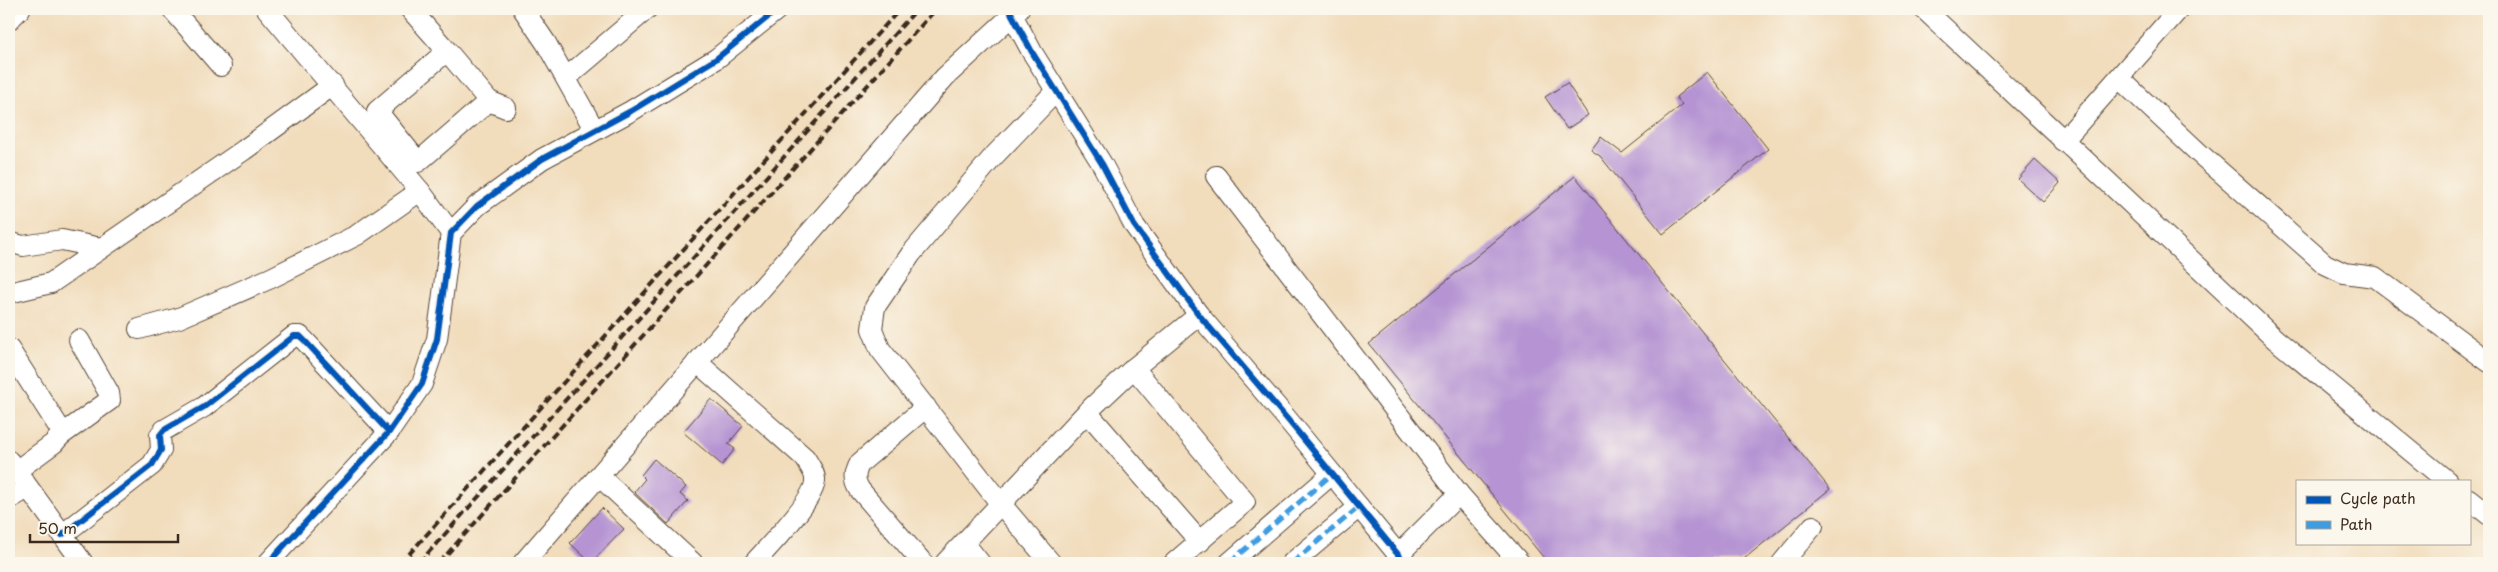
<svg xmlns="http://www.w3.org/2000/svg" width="2498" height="572" viewBox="0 0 2498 572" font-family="'Playpen Sans',sans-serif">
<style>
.building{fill:#b694d3}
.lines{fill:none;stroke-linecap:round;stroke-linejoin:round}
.minor-casing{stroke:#564536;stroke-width:22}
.minor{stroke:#fff;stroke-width:20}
.rail{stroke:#3b2a1e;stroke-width:4;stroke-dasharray:8 4;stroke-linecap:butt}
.quiet{stroke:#3f9ce0;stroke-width:5;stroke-dasharray:10 5;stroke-linecap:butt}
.cycleway-casing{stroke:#fbf7ec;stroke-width:9}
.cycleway{stroke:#0057b8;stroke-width:6}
</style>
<rect width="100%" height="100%" fill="#fbf7ec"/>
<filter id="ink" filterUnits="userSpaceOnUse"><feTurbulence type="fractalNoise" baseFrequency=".02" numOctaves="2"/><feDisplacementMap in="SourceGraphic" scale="10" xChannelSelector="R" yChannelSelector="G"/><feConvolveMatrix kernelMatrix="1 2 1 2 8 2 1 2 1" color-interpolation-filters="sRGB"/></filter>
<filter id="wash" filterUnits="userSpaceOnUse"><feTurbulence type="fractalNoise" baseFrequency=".0096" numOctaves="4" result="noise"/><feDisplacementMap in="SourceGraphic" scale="20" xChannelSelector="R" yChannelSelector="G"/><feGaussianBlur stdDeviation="1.12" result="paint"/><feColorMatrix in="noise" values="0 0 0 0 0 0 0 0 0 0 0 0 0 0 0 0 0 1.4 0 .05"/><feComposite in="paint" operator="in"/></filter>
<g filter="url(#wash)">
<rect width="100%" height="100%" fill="#f1dcbb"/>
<g id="blocks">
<g class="building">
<path d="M1707,72L1768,149L1663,234L1600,156L1591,150L1601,137L1622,153L1682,105L1676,97Z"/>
<path d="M1567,83L1588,115L1567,129L1545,97Z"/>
<path d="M2035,160L2060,183L2043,202L2018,179Z"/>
<path d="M1575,176L1830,489L1739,563H1548L1369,344Z"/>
<path d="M711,399L743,426L728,444L735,449L722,465L683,432Z"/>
<path d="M654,459L686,487L680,494L688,501L668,524L634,492L645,479L641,475Z"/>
<path d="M602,508L624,529L591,563L570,543Z"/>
</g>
</g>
</g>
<g filter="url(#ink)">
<use href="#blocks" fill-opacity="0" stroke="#564536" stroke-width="1"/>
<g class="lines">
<g class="minor-casing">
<g id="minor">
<path d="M172,9L221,66"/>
<path d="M267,9L420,191L451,233"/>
<path d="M410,9L447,51L377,111L418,162L489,101"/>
<path d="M523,9L546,43L594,129"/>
<path d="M1009,9L1032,52L1102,164L1134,225L1199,315L1288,420L1405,563"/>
<path d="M1924,9L2275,339L2447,481"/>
<path d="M9,20L20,9"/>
<path d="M447,51L489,101L506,108"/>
<path d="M566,78L647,9"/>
<path d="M2119,78L2200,154L2325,264L2344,273L2375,277L2489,362"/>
<path d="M2063,141L2179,9"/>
<path d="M1216,176L1459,494L1520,563"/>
<path d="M9,242L23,246L62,240L101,248"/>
<path d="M9,293L51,283L244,150L333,85"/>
<path d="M139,329L179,318L271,278L357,235L420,191"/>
<path d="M9,349L60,429V436L54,443L16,471"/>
<path d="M697,362L805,458C809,465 815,473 815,479C817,498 767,548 754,563"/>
<path d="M1134,368L1245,502L1174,563"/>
<path d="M1087,412L1200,542"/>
<path d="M60,436L110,400L109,393L79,340"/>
<path d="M9,461L83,563"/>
<path d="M599,476L693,563"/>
<path d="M9,499L28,488"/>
<path d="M2469,499L2489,515"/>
<path d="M62,535L152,465L161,450L160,435L164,430L204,407L294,336H300L305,341L389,432"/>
<path d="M965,544L980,563"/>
<path d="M1398,555L1459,494"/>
<path d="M268,563L389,432L422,384L437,339L451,233L477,206L542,159L631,111L716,59L778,9"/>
<path d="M523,563L945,77L1019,9"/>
<path d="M923,563L860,490C854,480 854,474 860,463L926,407"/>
<path d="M945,563L1087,412L1134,368L1199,315"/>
<path d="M1051,563L1000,503L880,349L872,329L875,307L911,254L993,157L1056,91"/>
<path d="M1229,563L1332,474"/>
<path d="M1292,563L1359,507"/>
<path d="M1782,563L1813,526"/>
</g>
</g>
<use href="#minor" class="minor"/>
<g class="rail">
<path d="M401,563L900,9"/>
<path d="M419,563L917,9"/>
<path d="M439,563L936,9"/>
</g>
<g class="quiet">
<path d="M1229,563L1332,474"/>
<path d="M1292,563L1359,507"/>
</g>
<g class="cycleway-casing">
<g id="cycleway">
<path d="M1009,9L1032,52L1102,164L1134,225L1199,315L1288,420L1405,563"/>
<path d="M62,535L152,465L161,450L160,435L164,430L204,407L294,336H300L305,341L389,432"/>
<path d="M268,563L389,432L422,384L437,339L451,233L477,206L542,159L631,111L716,59L778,9"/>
</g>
</g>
<use href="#cycleway" class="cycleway"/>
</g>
</g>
<rect width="2498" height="572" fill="none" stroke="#fbf7ec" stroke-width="30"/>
<rect x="2296" y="480" width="175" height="65" fill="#fbf7ec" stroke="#aea59a"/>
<rect x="2306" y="496" width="25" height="8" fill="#0057b8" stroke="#aea59a"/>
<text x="2340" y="504" font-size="15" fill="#3b2a1e">Cycle path</text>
<rect x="2306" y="521" width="25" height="8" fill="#3f9ce0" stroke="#aea59a"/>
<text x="2340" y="530" font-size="15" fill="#3b2a1e">Path</text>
<path d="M30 534v8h148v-8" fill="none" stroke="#3b2a1e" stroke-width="2.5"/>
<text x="38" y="534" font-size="15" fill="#3b2a1e" stroke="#fbf7ec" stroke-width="4" paint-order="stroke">50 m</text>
</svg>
